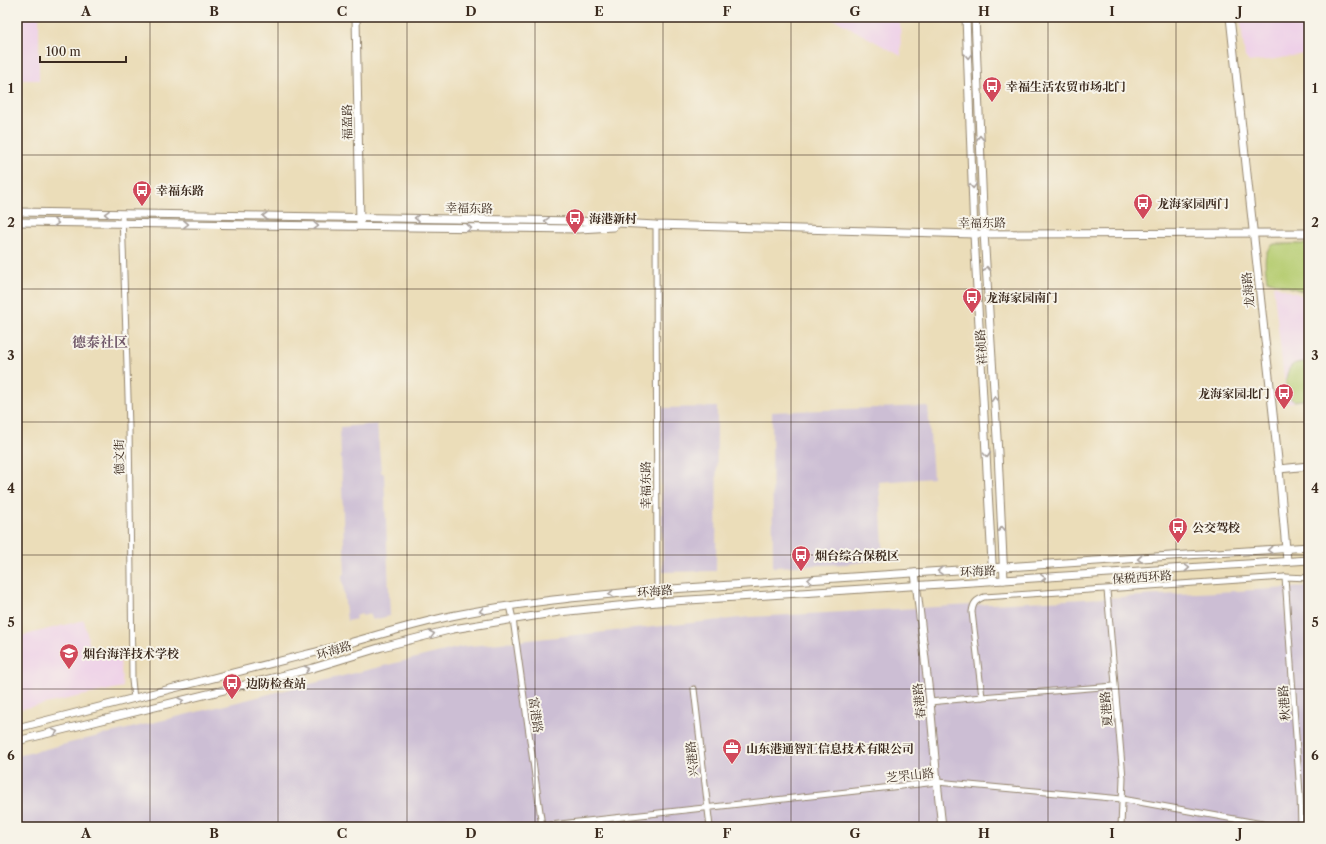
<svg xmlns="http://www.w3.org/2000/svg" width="1326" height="844" viewBox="0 0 1326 844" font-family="'Libre Caslon Text','Noto Serif SC',serif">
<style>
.built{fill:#eed0e8}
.industrial{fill:#ccbed4}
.green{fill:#b5cc70;stroke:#787b47}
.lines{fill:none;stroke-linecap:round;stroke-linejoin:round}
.street-casing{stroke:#93846c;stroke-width:7}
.secondary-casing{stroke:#93846c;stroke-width:9}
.street{stroke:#fff;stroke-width:5}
.secondary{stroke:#fff;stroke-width:7}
.oneway{stroke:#a79f9a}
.grid{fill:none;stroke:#3b2a1e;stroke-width:1;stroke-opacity:0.55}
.labels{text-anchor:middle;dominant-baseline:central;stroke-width:4;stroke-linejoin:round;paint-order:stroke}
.poi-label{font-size:12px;font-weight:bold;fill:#3b2a1e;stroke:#f7f3e8;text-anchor:start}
.street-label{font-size:12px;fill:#3b2a1e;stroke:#f7f3e8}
.quarter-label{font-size:14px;font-weight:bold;fill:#71596a;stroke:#f7f3e8}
.neatline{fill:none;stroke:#3b2a1e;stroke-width:1.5}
.grid-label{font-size:13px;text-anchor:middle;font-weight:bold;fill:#3b2a1e}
</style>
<rect width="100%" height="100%" fill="#f7f3e8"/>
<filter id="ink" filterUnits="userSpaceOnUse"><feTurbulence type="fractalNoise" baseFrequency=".025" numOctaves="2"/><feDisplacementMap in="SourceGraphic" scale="8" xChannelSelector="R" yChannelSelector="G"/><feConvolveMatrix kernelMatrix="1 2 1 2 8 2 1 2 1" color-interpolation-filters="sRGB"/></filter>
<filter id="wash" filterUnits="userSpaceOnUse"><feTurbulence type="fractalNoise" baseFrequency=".012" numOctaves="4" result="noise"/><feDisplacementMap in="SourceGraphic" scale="16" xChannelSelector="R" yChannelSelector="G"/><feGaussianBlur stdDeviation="0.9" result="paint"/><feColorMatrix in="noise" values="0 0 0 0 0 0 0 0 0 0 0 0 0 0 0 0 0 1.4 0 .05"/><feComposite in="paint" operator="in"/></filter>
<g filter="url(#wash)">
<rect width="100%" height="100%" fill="#ebddb9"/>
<g class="built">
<rect x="17" y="17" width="22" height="63"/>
<path d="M830,17H900L901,56Z"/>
<path d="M1240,17H1309V53L1276,59L1249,62L1245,57Z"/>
<path d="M1273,285L1309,298V400L1287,403Z"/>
<path d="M84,620L91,653L117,647L119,652L123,687L17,710V637Z"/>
</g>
<g class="industrial">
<path d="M928,406L933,478L879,482L884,560L845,564L773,567L772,412Z"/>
<path d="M717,407L716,571L663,572L660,408Z"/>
<path d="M377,424L381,472L384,474L390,616L372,620L370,614L362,616V614L355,616L356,619L347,621L342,575L345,574L340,427Z"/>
<path d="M1309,587V827H17V756L461,647L750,617Z"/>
</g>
<g class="green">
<path d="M1274,244H1309V293L1267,280C1266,267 1261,252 1274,244Z"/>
<path d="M1309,362V399L1294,401C1293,400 1291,399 1289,397C1284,390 1285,373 1291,366C1294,362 1304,362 1309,362Z"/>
</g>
</g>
<g filter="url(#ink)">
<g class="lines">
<g class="street-casing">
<g id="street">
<path d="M122,214L129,427L131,575L132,680L134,699"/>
<path d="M656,225L657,602"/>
<path d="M1285,577L1300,794L1301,827"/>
<path d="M1107,590L1123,778L1121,827"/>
<path d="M510,606L513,619L542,826L937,782L1122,799L1279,827"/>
<path d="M694,689L710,827"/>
<path d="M982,697L1114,686"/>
<path d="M930,702L982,697L972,612C973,603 976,600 984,597L1285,577L1309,578"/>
</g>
</g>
<g class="secondary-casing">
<g id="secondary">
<path d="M356,17L360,222"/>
<path d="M966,17L974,234L993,581"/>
<path d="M975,17L984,233L998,453L1004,580"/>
<path d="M1230,17L1279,469L1287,561"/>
<path d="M17,212L579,221L656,225L974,234L1309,233"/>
<path d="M17,222L579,229L613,227"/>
<path d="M1279,469L1309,466"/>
<path d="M915,573L930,702L937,782L942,827"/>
<path d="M17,728C113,704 209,680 304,655C353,643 401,627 451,616C519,602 587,596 656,590L1309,547"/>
<path d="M17,741L313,668L382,647L453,629L559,612L657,602L1004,580L1309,560"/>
</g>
</g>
<use href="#street" class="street"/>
<use href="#secondary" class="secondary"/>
</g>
<defs><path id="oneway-chevron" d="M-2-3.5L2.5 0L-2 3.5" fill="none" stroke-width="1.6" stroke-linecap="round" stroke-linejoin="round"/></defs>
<g class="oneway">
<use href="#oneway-chevron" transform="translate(968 56) rotate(88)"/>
<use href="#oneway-chevron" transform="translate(980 138) rotate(-92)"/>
<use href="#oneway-chevron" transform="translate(973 186) rotate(88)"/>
<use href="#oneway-chevron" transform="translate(107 214) rotate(-179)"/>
<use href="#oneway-chevron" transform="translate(265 216) rotate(-179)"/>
<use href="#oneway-chevron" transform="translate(417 218) rotate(-179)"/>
<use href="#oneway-chevron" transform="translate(547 221) rotate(-179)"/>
<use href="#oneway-chevron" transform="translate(56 223) rotate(1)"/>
<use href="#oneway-chevron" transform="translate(186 224) rotate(1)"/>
<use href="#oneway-chevron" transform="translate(316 226) rotate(1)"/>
<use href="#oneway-chevron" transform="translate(469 228) rotate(1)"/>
<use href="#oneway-chevron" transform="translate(987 269) rotate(-94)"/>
<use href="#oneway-chevron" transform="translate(995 399) rotate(-94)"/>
<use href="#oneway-chevron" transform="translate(987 455) rotate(87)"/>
<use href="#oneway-chevron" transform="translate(1002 529) rotate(-92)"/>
<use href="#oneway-chevron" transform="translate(1270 550) rotate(176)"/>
<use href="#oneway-chevron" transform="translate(1140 559) rotate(176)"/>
<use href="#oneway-chevron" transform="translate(1187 568) rotate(-4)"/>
<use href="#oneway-chevron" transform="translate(940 571) rotate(177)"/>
<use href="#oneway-chevron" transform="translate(1043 578) rotate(-4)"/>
<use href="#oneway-chevron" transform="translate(810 580) rotate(176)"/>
<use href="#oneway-chevron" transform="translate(611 594) rotate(175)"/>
<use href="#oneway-chevron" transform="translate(482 611) rotate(170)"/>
<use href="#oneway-chevron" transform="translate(432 634) rotate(-14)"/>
<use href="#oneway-chevron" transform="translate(307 669) rotate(-14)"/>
<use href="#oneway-chevron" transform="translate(181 701) rotate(-14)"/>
<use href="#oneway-chevron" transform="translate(55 732) rotate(-14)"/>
</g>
</g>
<path class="grid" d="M150,17V827M278,17V827M407,17V827M535,17V827M663,17V827M791,17V827M919,17V827M1048,17V827M1176,17V827M17,155H1309M17,289H1309M17,422H1309M17,555H1309M17,689H1309"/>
<defs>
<g id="bus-pin" transform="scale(1)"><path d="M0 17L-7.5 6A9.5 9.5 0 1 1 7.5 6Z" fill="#d1495b" stroke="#f7f3e8"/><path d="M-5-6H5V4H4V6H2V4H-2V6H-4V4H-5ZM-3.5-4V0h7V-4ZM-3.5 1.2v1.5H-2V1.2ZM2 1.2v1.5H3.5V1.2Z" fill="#fff"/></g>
<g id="school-pin" transform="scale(1)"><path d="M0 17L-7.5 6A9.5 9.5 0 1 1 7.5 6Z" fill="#d1495b" stroke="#f7f3e8"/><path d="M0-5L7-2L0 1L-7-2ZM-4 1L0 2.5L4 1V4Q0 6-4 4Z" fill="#fff"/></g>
<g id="office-pin" transform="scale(1)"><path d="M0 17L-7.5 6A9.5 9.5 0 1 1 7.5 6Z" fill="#d1495b" stroke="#f7f3e8"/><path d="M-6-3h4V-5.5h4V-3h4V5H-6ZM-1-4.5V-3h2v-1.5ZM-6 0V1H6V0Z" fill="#fff"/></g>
</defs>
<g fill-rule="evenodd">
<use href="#bus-pin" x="992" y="86"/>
<use href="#bus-pin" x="142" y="190"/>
<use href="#bus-pin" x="1143" y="203"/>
<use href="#bus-pin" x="575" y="218"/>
<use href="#bus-pin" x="972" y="297"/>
<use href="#bus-pin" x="1284" y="393"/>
<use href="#bus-pin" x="1178" y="527"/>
<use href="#bus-pin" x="801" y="555"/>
<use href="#school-pin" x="69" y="653"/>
<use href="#bus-pin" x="232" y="683"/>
<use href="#office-pin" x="732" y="748"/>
</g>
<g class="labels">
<g class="poi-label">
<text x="1006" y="86">幸福生活农贸市场北门</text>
<text x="156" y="190">幸福东路</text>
<text x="1157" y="203">龙海家园西门</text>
<text x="589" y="218">海港新村</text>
<text x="986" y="297">龙海家园南门</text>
<text x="1270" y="393" text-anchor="end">龙海家园北门</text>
<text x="1192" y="527">公交驾校</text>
<text x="815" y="555">烟台综合保税区</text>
<text x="83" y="653">烟台海洋技术学校</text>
<text x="246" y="683">边防检查站</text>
<text x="746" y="748">山东港通智汇信息技术有限公司</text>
</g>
<g class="street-label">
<text transform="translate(347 122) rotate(-91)">福盈路</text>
<text transform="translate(469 208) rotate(1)">幸福东路</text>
<text x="982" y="222">幸福东路</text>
<text transform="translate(1248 290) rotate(-96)">龙海路</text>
<text transform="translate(981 347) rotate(-94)">祥祯路</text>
<text transform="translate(119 457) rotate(-91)">德文街</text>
<text transform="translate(645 485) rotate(-90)">幸福东路</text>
<text transform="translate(978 571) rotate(-3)">环海路</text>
<text transform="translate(1142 577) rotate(-4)">保税西环路</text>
<text transform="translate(655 591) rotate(-5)">环海路</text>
<text transform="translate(334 650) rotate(-17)">环海路</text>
<text transform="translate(919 701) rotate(-96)">春港路</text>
<text transform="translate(1284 703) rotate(-94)">秋港路</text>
<text transform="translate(1106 709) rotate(-95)">夏港路</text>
<text transform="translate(536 715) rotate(82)">富港路</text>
<text transform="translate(692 759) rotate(-96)">兴港路</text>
<text transform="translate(910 775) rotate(-6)">芝罘山路</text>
</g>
<g class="quarter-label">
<text x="100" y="342">德泰社区</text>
</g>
</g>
<rect width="1326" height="844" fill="none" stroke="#f7f3e8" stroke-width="44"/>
<path d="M40 56v6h86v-6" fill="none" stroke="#3b2a1e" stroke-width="2"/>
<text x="46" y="56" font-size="12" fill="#3b2a1e" stroke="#f7f3e8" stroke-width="3" paint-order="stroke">100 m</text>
<rect x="22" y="22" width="1282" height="800" class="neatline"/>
<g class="grid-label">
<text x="86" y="16">A</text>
<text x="214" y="16">B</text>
<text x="342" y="16">C</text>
<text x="471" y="16">D</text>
<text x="599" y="16">E</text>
<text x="727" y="16">F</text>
<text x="855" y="16">G</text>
<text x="984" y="16">H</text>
<text x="1112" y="16">I</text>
<text x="1240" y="16">J</text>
<text x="11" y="93">1</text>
<text x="1315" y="93">1</text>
<text x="11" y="227">2</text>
<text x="1315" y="227">2</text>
<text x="11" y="360">3</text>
<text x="1315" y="360">3</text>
<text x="11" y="493">4</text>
<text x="1315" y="493">4</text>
<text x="11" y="627">5</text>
<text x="1315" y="627">5</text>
<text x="11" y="760">6</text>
<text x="1315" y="760">6</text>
<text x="86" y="838">A</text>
<text x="214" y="838">B</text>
<text x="342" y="838">C</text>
<text x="471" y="838">D</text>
<text x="599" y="838">E</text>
<text x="727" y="838">F</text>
<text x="855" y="838">G</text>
<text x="984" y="838">H</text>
<text x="1112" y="838">I</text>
<text x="1240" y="838">J</text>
</g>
</svg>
